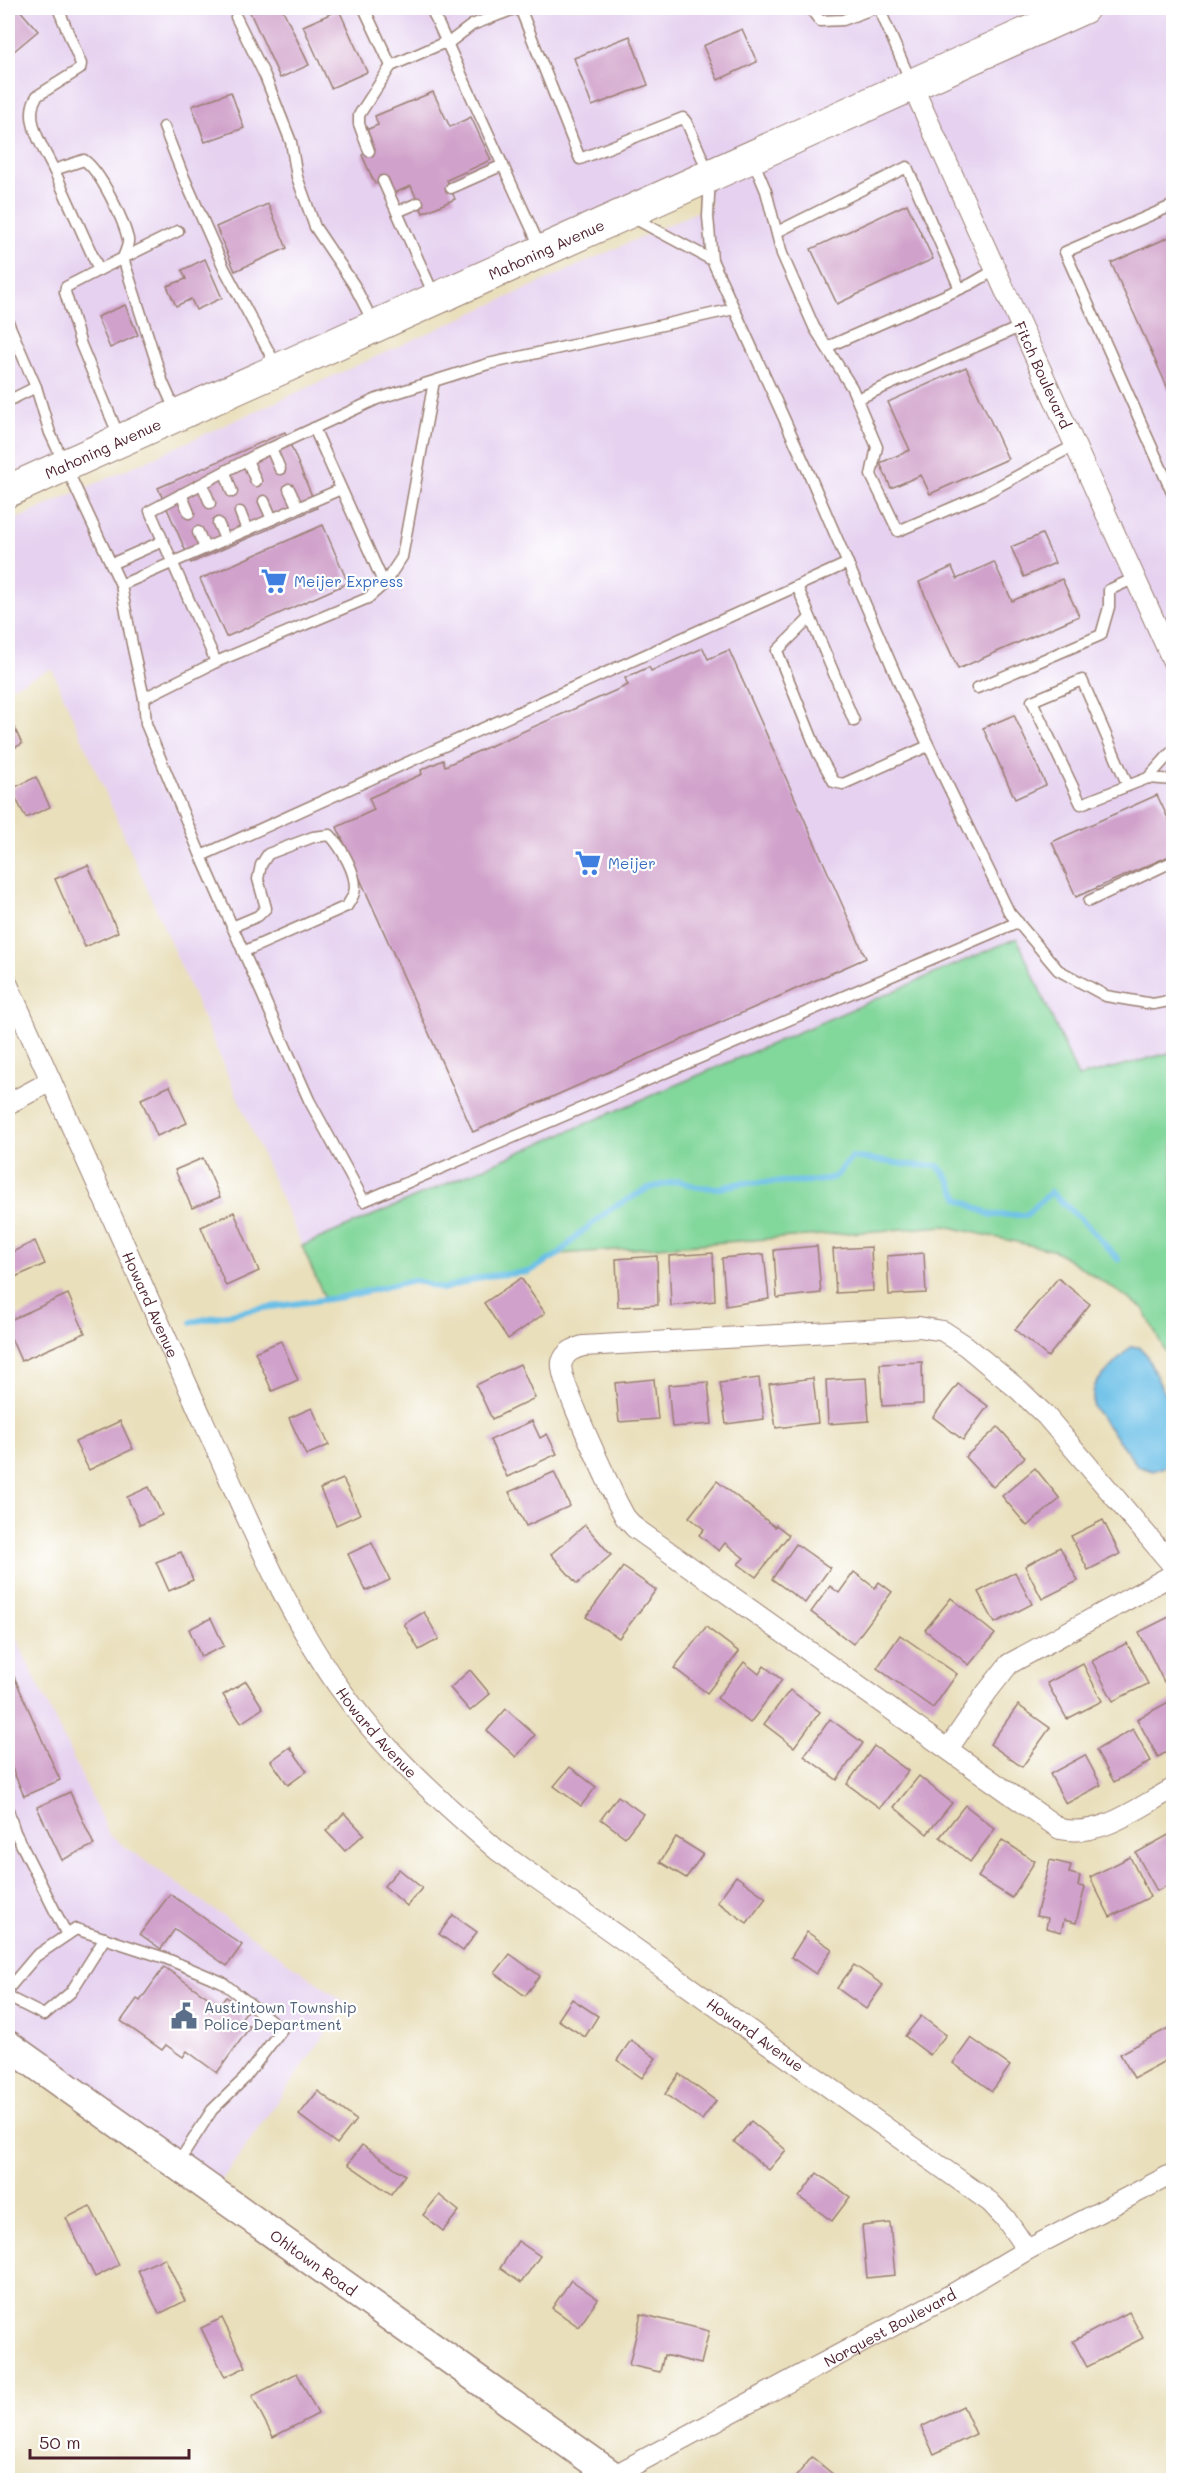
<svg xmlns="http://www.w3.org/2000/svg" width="1181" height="2488" viewBox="0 0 1181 2488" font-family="Mali,sans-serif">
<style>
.built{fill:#e6d2f0}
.green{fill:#82d79b;stroke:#667b63;stroke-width:1.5}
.water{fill:#6bbfe7;stroke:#5a6f89;stroke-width:1.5}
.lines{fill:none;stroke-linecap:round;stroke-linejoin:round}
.stream{stroke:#6bbfe7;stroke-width:6}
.building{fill:#d0a1ca}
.lane-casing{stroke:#9a7f73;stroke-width:13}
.street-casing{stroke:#9a7f73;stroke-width:22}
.secondary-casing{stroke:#9a7f73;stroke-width:31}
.primary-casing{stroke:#9a7f73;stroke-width:34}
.lane{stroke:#fff;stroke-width:10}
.street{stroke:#fff;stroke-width:20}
.secondary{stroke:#fff;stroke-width:28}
.primary{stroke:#fff;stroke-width:32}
.labels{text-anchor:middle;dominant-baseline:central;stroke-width:4.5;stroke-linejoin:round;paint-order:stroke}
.street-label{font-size:15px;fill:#4a1f2b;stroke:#fff}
.shop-label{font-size:15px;fill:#366cbe;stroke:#fff;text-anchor:start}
.service-label{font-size:15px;fill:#4e5e75;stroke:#fff;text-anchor:start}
</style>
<rect width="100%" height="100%" fill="#fff"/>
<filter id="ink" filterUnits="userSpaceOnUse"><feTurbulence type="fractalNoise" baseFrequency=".0167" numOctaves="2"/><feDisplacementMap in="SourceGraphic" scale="12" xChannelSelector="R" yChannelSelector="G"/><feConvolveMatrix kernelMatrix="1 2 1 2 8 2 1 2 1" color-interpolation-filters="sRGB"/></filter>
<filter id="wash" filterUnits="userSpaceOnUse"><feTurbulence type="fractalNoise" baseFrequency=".008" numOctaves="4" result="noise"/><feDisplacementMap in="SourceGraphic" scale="24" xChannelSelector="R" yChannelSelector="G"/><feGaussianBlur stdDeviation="1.35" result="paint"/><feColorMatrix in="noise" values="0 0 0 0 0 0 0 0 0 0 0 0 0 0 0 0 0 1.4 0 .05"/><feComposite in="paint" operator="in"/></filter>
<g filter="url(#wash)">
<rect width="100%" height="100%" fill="#e9dfbb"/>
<g class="built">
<path d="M8,8H1173V1052L1078,1078L1017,939L302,1246L52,669L8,688V523L712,205L701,180L8,491Z"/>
<path d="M8,1621L110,1836L347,2004L213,2192L8,2045Z"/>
</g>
<path class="green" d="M1017,938L1078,1077L1173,1052V1367L1143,1308L1056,1251L945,1226L560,1254L529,1272L486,1276L442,1289L414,1280L325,1299L302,1246Z"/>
<path class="water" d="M1130,1347H1139L1146,1354L1173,1413V1464L1153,1471L1138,1466L1093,1407V1392L1096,1383Z"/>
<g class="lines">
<path class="stream" d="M192,1322L250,1310L343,1297L414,1280L442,1289L486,1276L529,1272L559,1254L578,1235L612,1208L649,1188L679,1181L697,1187L720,1188L741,1183L817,1181L835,1177L852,1157L910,1165L938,1166L949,1179L959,1199L991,1215H1026L1051,1192L1086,1224L1118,1259"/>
</g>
<g id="blocks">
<g class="building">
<path d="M8,8H18L38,31L8,56Z"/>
<path d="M248,8H282L309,65L280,78Z"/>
<path d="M339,10L367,72L331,88L303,26Z"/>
<path d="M742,29L757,62L718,80L703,46Z"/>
<path d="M630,36L648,85L592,106L574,58Z"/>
<path d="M231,92L244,128L205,142L192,106Z"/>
<path d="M433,92L450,127L471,117L491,160L447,180L455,199L423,213L411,186L394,193L388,178L375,184L362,155L375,149L366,130L378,125L375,116Z"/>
<path d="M268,204L287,248L235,271L216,227Z"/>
<path d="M907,204L933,259L837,304L811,249Z"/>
<path d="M1174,235V402L1111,263Z"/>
<path d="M205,259L222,298L196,310L191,299L176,306L167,286L186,279L182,270Z"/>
<path d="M125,305L138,335L110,348L97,317Z"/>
<path d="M966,367L1008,459L930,494L921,475L891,488L880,463L910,450L888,402Z"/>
<path d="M285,432L317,508L191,563L158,488Z"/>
<path d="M323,525L348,583L226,637L200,579Z"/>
<path d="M1042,534L1055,563L1024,577L1011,547Z"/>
<path d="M994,562L1012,601L1062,579L1079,616L958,669L919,582L952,567L957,579Z"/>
<path d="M703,648L708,659L729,650L866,958L473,1132L337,827L374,810L369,798L422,774L421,770L443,760L445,766L628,685L625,678L649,667L651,671Z"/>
<path d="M8,714L22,744L8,751Z"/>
<path d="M1014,715L1046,785L1015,799L983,728Z"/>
<path d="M36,777L50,807L26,818L11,789Z"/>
<path d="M1157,795L1174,831V854L1076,897L1052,842Z"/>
<path d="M88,865L118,932L85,947L55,879Z"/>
<path d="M170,1086L187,1123L157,1136L141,1099Z"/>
<path d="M203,1158L220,1197L192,1208L175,1170Z"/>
<path d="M234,1212L259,1271L226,1286L201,1227Z"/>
<path d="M35,1241L45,1264L15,1277L8,1260V1254Z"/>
<path d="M817,1246L821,1293L777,1298L774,1250Z"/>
<path d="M871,1247L873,1291L836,1293L833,1249Z"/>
<path d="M713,1253L715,1301L671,1306L669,1256Z"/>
<path d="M924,1253L926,1293L889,1295L887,1256Z"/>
<path d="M764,1254L769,1299L726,1306L722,1258Z"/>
<path d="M657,1256L658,1305L618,1307L616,1259Z"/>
<path d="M521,1278L545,1313L508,1339L484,1303Z"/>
<path d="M1058,1278L1090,1304L1048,1357L1015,1330Z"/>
<path d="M68,1294L85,1333L21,1361L8,1331V1321Z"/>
<path d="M281,1341L298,1380L272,1391L255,1352Z"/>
<path d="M922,1362L923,1404L882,1406L880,1364Z"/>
<path d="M520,1364L535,1398L492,1419L476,1385Z"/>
<path d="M759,1378L764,1419L726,1424L720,1383Z"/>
<path d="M813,1378L818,1423L776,1428L769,1384Z"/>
<path d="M866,1378L869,1421L828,1424L826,1380Z"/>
<path d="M654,1379L658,1419L619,1422L615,1383Z"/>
<path d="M708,1382L712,1424L672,1427L668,1385Z"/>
<path d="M958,1384L988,1406L963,1440L933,1417Z"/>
<path d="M312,1408L329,1445L306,1455L289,1418Z"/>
<path d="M120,1421L133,1449L89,1470L75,1442Z"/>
<path d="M532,1421L540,1438L547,1434L557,1454L507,1477L490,1440Z"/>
<path d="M998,1427L1025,1457L993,1487L965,1457Z"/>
<path d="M1035,1468L1060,1499L1027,1526L1002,1496Z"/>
<path d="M554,1472L570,1506L526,1526L509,1492Z"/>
<path d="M343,1479L360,1514L336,1525L320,1489Z"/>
<path d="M717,1481L775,1527L776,1525L789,1535L756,1577L738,1564L744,1558L725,1543L719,1551L699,1535L704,1529L689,1517Z"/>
<path d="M149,1487L162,1515L140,1525L127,1497Z"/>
<path d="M1103,1520L1120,1554L1088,1570L1071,1536Z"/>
<path d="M585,1525L611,1555L577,1584L551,1554Z"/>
<path d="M372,1543L390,1580L366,1591L348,1554Z"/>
<path d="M796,1544L830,1568L805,1603L772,1579Z"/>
<path d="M1060,1547L1078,1581L1042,1599L1025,1566Z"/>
<path d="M181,1552L193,1580L169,1591L156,1562Z"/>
<path d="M623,1567L656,1590L619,1638L586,1617Z"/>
<path d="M854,1572L875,1588L879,1582L892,1592L853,1644L811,1612L830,1586L839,1593Z"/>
<path d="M1015,1572L1032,1604L995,1623L978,1592Z"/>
<path d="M951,1598L995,1634L969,1665L925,1630Z"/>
<path d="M424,1612L439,1639L419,1650L404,1624Z"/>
<path d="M1173,1615L1174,1678L1164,1682L1139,1632Z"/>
<path d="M211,1618L224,1646L201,1657L189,1629Z"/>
<path d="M706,1627L739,1652L707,1693L674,1668Z"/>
<path d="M900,1635L957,1674L933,1708L877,1668Z"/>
<path d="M1127,1643L1148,1684L1113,1701L1092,1661Z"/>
<path d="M744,1662L759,1674L764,1666L782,1680L750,1723L717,1698Z"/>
<path d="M8,1663L60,1780L24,1796L8,1759Z"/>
<path d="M1083,1664L1102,1701L1067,1719L1047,1683Z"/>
<path d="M470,1670L490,1694L470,1711L450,1688Z"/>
<path d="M246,1681L263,1708L241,1723L223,1695Z"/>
<path d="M790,1690L820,1712L794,1747L764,1724Z"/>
<path d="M1174,1699V1748L1158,1757L1137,1719Z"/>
<path d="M1018,1705L1050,1728L1022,1767L990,1744Z"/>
<path d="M506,1709L535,1735L516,1757L487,1731Z"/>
<path d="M830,1719L863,1743L837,1780L804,1756Z"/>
<path d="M1133,1729L1151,1761L1114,1782L1096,1750Z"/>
<path d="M874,1746L908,1771L880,1808L847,1784Z"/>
<path d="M290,1747L307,1771L288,1785L271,1761Z"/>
<path d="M1085,1755L1101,1785L1066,1804L1050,1774Z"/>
<path d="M570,1767L596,1787L581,1806L554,1786Z"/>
<path d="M919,1776L952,1803L927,1834L894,1807Z"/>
<path d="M70,1792L94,1845L62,1860L37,1807Z"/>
<path d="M618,1796L643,1814L625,1837L601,1819Z"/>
<path d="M965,1805L995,1829L970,1862L940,1837Z"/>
<path d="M344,1813L364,1834L345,1851L326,1831Z"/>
<path d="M1172,1833L1174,1882L1157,1891L1136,1853Z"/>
<path d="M676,1837L703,1854L686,1878L660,1862Z"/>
<path d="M1002,1840L1035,1861L1012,1898L978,1877Z"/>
<path d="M1130,1857L1150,1897L1110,1917L1090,1877Z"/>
<path d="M1050,1860L1071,1865L1069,1873L1080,1876L1078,1886L1085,1887L1076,1923L1064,1920L1061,1932L1046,1928L1048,1918L1036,1916Z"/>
<path d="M399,1869L422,1888L407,1906L384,1886Z"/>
<path d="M736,1876L766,1898L747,1923L717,1902Z"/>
<path d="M170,1894L242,1945L227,1966L175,1929L161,1949L140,1934Z"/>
<path d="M453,1915L477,1932L463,1951L439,1934Z"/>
<path d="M807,1932L832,1949L816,1974L791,1957Z"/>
<path d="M510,1954L540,1976L525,1996L495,1973Z"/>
<path d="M854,1965L883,1985L866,2009L837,1988Z"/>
<path d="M164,1967L219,2005L226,1997L247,2011L240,2020L250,2027L217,2073L187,2051L183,2057L166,2045L162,2050L121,2021L137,1999L140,2001Z"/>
<path d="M572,1999L598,2016L585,2037L558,2020Z"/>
<path d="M921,2016L946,2035L930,2055L905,2036Z"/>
<path d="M1174,2025V2056L1134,2078L1120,2054Z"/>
<path d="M971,2038L1010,2066L992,2091L953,2063Z"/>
<path d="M631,2040L656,2058L642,2078L617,2060Z"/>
<path d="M679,2074L716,2101L702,2120L665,2094Z"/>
<path d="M318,2091L356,2120L337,2144L299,2115Z"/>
<path d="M751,2121L786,2150L769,2170L734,2142Z"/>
<path d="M362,2145L405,2175L391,2194L348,2164Z"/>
<path d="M817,2173L850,2197L832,2221L799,2197Z"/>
<path d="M439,2195L459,2211L443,2231L423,2215Z"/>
<path d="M90,2206L119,2265L95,2277L66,2218Z"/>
<path d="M890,2223L895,2275L867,2278L862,2226Z"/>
<path d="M518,2241L540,2256L521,2283L500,2268Z"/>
<path d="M165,2258L185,2301L159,2314L138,2270Z"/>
<path d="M571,2280L598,2299L579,2327L552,2308Z"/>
<path d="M1129,2312L1143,2338L1087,2367L1073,2341Z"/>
<path d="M641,2314L709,2331L701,2364L664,2355L660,2372L629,2365Z"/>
<path d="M222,2318L246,2367L225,2377L201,2328Z"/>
<path d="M297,2373L318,2414L273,2437L252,2396Z"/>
<path d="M963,2406L976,2434L934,2454L921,2427Z"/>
<path d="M812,2457L840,2480H793Z"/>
</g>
</g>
</g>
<g filter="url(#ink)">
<use href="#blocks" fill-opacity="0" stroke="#9a7f73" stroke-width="1.5"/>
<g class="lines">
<g class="lane-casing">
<g id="lane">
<path d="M364,8L391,66"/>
<path d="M431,8L541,249"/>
<path d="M520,8L580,159L683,118L687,123L710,176L708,217L712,260L807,469L907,701L1009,912L1058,970L1106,996L1153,1004L1174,1000"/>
<path d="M810,8L820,21L843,20L875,8"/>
<path d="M879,8L911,82"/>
<path d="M236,17L265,76L291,142L297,177L315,227L354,285L374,324"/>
<path d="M164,127L182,173L224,268L277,367"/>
<path d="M369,151L359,124V115L391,66L441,44H447L472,25L517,8"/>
<path d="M753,160L766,191L782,254L814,327L852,388L877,447L871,475L898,531L982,495L1075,445"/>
<path d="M54,170C44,149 22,119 37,96L80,69L81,64L58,8"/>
<path d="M383,181L434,295"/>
<path d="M451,188L503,165"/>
<path d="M1174,205L1065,252L1174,497"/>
<path d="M397,212L418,203"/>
<path d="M630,216L712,260"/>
<path d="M777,232L907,167L960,289"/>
<path d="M99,270L178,231"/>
<path d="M8,322L36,387"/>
<path d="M827,347L971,284L997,269"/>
<path d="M434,381L402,557L384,584L368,598L216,662L150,511L256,455L377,399L488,364L734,309"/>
<path d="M857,399L1022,326"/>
<path d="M8,401L36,387L50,433L121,585L132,644L144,698L216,662"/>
<path d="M314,428L384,584"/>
<path d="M120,439L81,345L65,292L66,287L99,270L54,170L84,160C101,172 123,219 128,239C129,245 125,252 123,258L163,383L176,412"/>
<path d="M271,448L280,469"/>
<path d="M247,460L256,481"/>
<path d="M225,472L232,492"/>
<path d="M202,484L210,503"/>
<path d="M289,489L298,508"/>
<path d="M181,494L189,513"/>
<path d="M264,501L272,519"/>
<path d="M240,512L247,530"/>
<path d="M218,523L225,539"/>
<path d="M198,532L205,548"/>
<path d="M111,564L163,541"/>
<path d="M121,585L341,489"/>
<path d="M797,586L854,721"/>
<path d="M810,618L777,651L818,753L834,782L843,784L928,746"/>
<path d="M977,688L1101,635L1109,607V590L1135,578"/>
<path d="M144,698L146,724L201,856L848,563"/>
<path d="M1174,749L1148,778L1174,780"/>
<path d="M1128,786L1082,680L1032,701L1081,804L1148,778"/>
<path d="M201,856L309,1100L364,1201L1018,922"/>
<path d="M1089,901L1174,861"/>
<path d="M232,927L258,916L266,908L258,879L261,865L268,854L313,837L330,835C341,847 359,876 354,893C353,897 349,902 347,906L243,952"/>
<path d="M8,1810L15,1832L67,1935"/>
<path d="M8,1989L36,1956L76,1929L165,1958L222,1982L282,2029L244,2079L212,2110L178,2163"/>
<path d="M8,1997L44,2015L71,1992L105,1938"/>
</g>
</g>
<g class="street-casing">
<g id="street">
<path id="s1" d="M912,85L1174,664"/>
<path id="s2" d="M8,985C72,1130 137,1274 202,1418C243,1507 280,1602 336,1683C381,1748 438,1799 497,1850L990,2202L1005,2218L1027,2250"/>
<path d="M8,1104L51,1081"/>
<path d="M1174,1567L1046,1416L1019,1390L966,1346L943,1331L919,1327L583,1346C574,1349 566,1351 562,1362C557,1377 608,1481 617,1502L625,1517L635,1528L1060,1829C1101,1838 1139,1807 1174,1788"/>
<path d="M948,1749L987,1692L1009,1664L1174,1574"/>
<path id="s3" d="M613,2476L956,2292L1027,2250L1174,2173"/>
</g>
</g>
<g class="secondary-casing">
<g id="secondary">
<path id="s4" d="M8,2045L619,2480"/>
</g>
</g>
<g class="primary-casing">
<g id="primary">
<path id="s5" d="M8,491L1083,8"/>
</g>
</g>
<use href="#lane" class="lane"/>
<use href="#street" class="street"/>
<use href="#secondary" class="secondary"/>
<use href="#primary" class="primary"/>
</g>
</g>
<defs>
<g id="supermarket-bare" transform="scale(2.07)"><path d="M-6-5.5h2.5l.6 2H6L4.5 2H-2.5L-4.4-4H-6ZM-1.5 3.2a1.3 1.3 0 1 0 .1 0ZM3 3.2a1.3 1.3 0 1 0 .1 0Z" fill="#3f7fe0" stroke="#fff" stroke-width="2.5" paint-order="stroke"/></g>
<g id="civic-bare" transform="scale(2.07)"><path d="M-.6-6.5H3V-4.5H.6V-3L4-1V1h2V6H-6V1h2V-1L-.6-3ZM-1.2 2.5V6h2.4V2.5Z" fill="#5c6f8a" stroke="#fff" stroke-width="2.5" paint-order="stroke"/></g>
</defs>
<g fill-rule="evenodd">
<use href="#supermarket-bare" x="274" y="581"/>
<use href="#supermarket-bare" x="588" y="863"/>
<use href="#civic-bare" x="184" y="2016"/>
</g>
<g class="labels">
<g class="street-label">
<text stroke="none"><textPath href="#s5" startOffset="590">Mahoning Avenue</textPath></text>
<text stroke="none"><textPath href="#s1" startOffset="318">Fitch Boulevard</textPath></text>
<text stroke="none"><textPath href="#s5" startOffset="104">Mahoning Avenue</textPath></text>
<text stroke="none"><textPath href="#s2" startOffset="350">Howard Avenue</textPath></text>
<text stroke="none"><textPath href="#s2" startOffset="836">Howard Avenue</textPath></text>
<text stroke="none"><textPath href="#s2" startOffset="1322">Howard Avenue</textPath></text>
<text stroke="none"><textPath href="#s4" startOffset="375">Ohltown Road</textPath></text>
<text stroke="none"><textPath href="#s3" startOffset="314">Norquest Boulevard</textPath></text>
</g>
<g class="shop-label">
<text x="294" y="581">Meijer Express</text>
<text x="608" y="863">Meijer</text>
</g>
<g class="service-label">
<text x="204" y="2007">Austintown Township<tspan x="204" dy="17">Police Department</tspan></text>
</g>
</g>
<rect width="1181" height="2488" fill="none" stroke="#fff" stroke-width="30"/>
<path d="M30 2449v9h159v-9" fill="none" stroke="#4a1f2b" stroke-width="3"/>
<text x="39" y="2449" font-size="18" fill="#4a1f2b" stroke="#ffffff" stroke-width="4.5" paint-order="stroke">50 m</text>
</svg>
